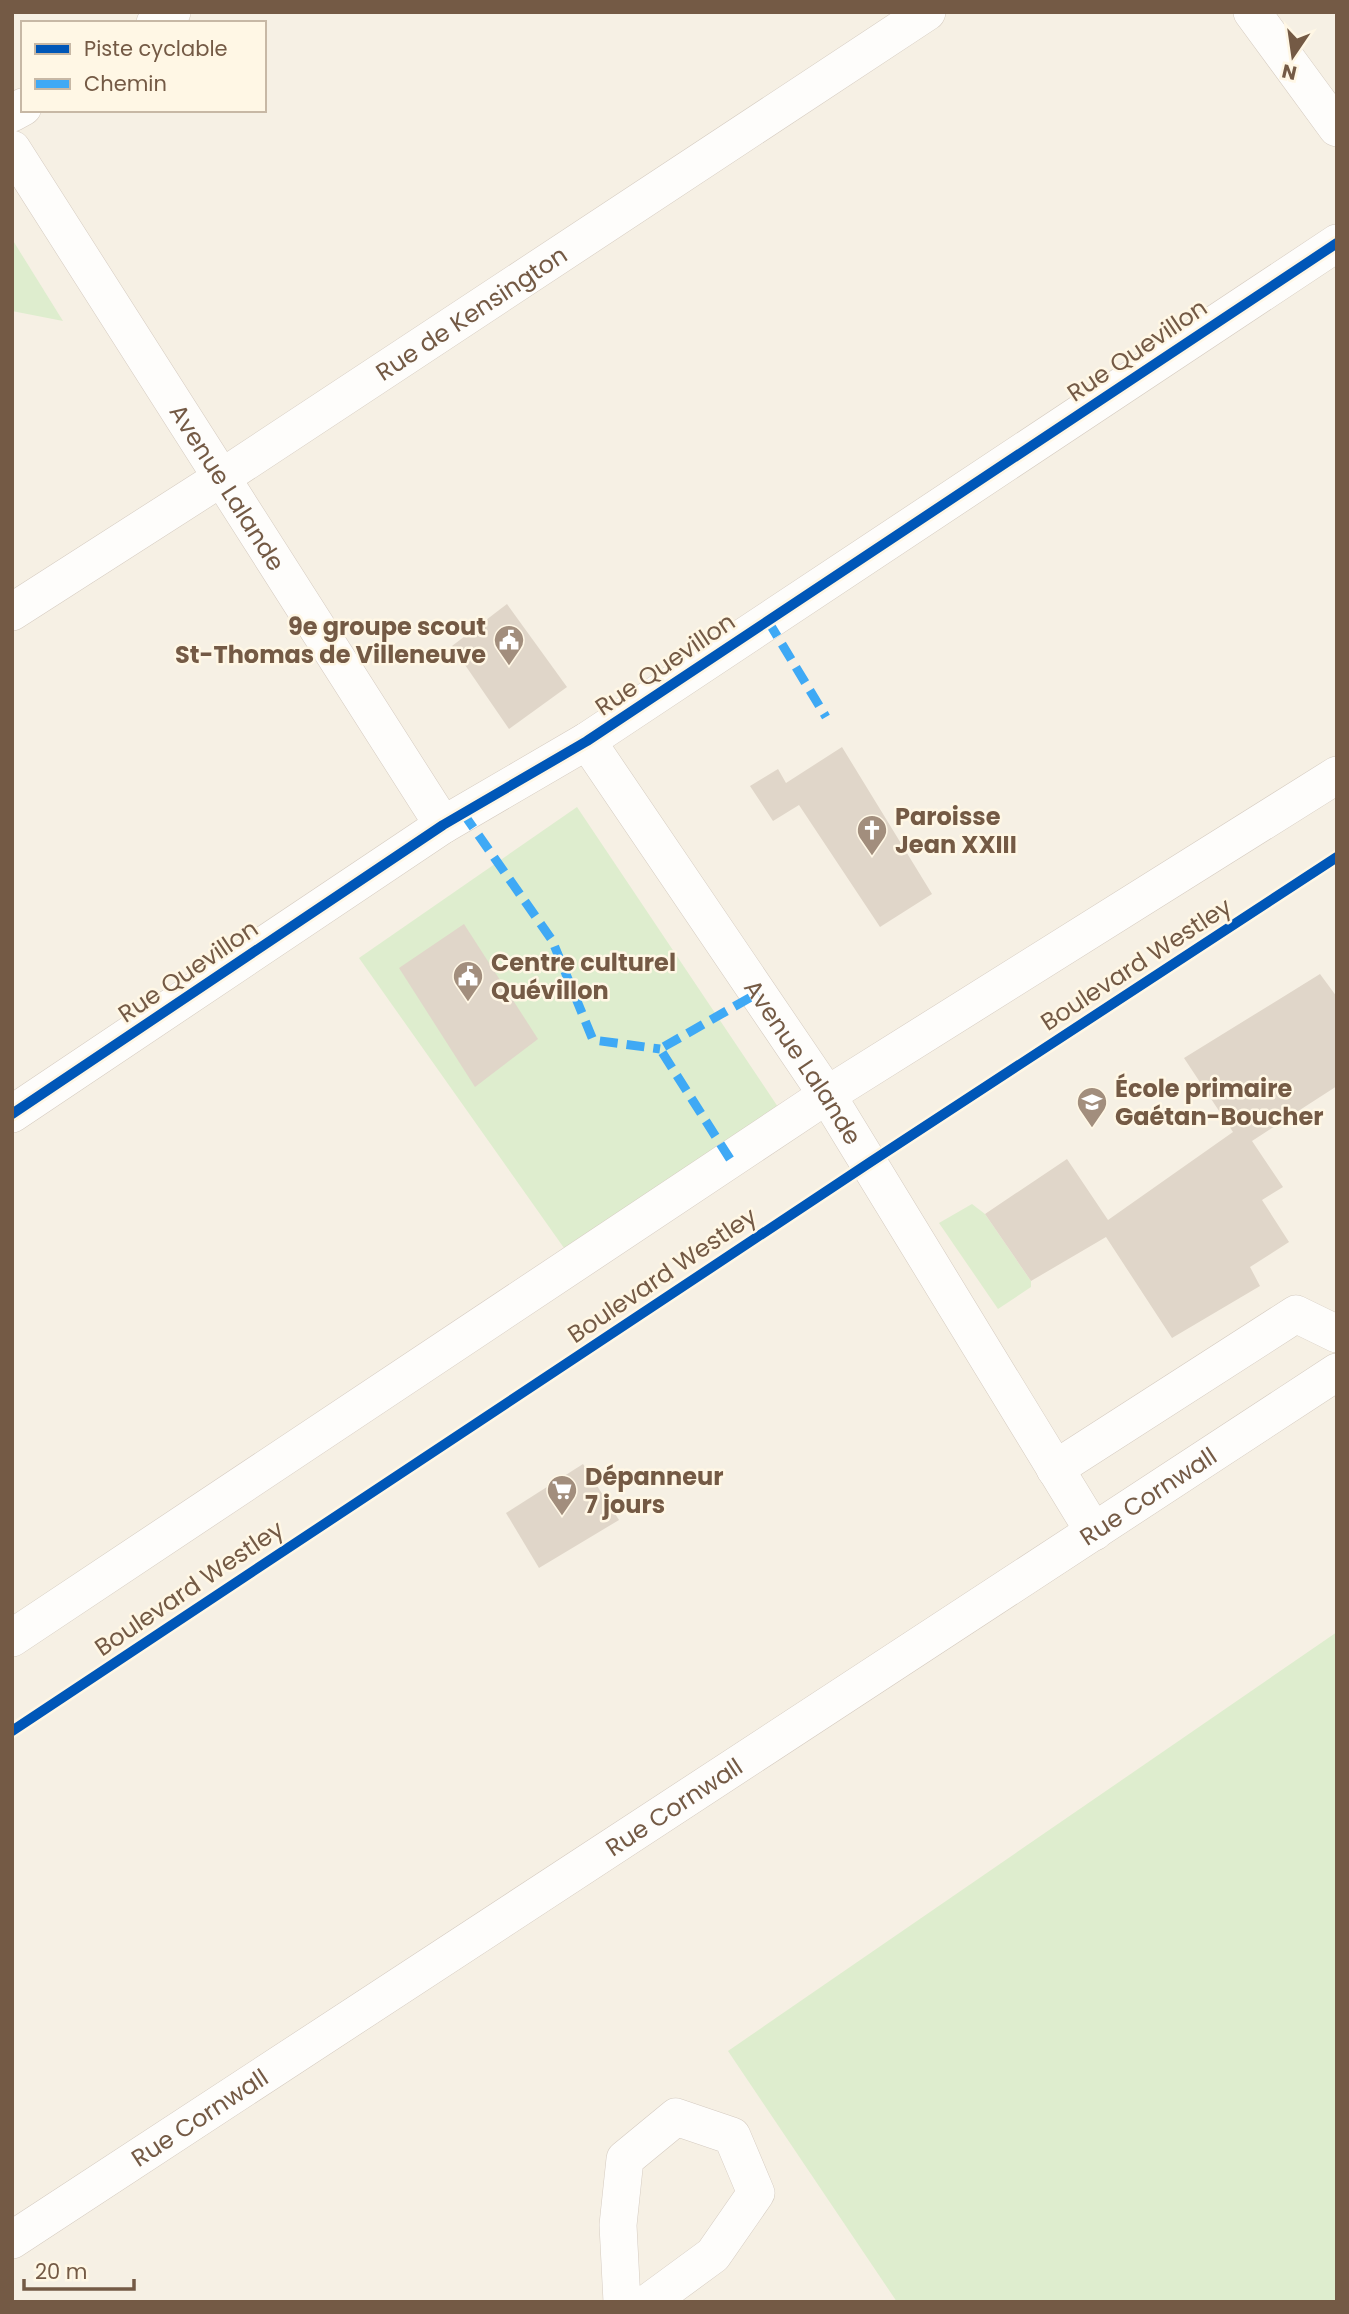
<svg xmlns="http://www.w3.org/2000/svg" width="1349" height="2314" viewBox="0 0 1349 2314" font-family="Poppins,sans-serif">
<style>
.green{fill:#deedce}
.building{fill:#e0d6c9}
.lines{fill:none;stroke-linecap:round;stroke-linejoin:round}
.minor-casing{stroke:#d5cbc0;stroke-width:38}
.minor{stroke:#fefdfb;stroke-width:37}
.quiet{stroke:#3fa9f5;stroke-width:9;stroke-dasharray:18 9;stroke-linecap:butt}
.cycleway-casing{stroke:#fff7e5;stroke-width:15}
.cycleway{stroke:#0057b8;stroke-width:10}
.labels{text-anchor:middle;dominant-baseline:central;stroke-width:5;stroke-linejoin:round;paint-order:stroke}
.street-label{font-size:24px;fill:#745a45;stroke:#fff7e5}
.poi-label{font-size:24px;font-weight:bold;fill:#745a45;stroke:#fff7e5;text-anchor:start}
</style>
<rect width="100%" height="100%" fill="#f6f0e4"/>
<g class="green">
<path d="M12,239L63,321L12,311Z"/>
<path d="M577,807L778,1107L564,1248L359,958Z"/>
<path d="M972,1204L985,1214L1031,1281V1287L998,1309L939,1223Z"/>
<path d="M1337,1632V2302H897L728,2051Z"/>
</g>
<g class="building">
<path d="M507,604L567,687L509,729L452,646Z"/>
<path d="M842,747L932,894L880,927L799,805L773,821L750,786L778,769L786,783Z"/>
<path d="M464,924L538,1039L475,1087L399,968Z"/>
<path d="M1320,974L1337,997V1086L1252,1141L1283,1187L1262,1200L1289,1242L1250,1267L1260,1286L1172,1338L1106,1237L1031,1281L985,1214L1067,1159L1108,1220L1233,1132L1184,1058Z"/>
<path d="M583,1464L619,1520L539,1568L506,1513Z"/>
</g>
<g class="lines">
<g class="minor-casing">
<g id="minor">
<path d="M1252,12L1337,128"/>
<path d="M155,23L172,12"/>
<path d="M12,113L23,107"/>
<path id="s1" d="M12,149L443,825"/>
<path id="s2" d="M12,612L221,478L927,12"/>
<path id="s3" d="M587,741L827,1095L1094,1532"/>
<path d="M12,1114L443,825L587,741L1337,243"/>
<path d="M1055,1469L1296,1314L1337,1334"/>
<path d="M12,1638L827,1095L1337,775"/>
<path id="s4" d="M12,2240L1337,1372"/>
<path d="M622,2302L618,2225L625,2159L676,2117L732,2136L756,2193L713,2255L649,2302"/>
</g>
</g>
<use href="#minor" class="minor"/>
<g class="quiet">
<path d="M768,621L826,717"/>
<path d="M463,813L552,940L593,1040L660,1049"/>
<path d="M730,1159L660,1049L758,993"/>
</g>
<g class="cycleway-casing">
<g id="cycleway">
<path d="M12,1114L443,825L587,741L1337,243"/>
<path d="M12,1731L869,1163L1337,857"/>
</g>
</g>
<use href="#cycleway" class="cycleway"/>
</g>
<defs>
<g id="civic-pin" transform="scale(1.575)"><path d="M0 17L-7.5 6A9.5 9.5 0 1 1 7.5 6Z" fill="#a28e7d" stroke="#fff7e5"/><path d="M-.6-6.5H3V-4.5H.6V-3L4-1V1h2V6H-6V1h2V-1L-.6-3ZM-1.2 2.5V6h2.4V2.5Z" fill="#fff"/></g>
<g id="church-pin" transform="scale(1.575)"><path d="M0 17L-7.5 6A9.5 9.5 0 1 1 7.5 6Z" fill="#a28e7d" stroke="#fff7e5"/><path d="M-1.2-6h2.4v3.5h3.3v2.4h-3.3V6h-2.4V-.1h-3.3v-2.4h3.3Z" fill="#fff"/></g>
<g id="school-pin" transform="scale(1.575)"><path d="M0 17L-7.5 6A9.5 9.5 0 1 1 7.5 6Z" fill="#a28e7d" stroke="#fff7e5"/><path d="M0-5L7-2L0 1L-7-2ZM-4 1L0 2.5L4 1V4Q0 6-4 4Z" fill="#fff"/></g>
<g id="supermarket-pin" transform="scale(1.575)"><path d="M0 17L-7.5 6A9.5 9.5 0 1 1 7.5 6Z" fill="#a28e7d" stroke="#fff7e5"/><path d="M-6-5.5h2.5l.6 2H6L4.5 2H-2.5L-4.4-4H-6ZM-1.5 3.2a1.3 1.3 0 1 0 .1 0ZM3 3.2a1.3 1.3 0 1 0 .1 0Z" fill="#fff"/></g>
</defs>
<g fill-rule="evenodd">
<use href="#civic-pin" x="509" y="640"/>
<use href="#church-pin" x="872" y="830"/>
<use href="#civic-pin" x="468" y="976"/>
<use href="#school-pin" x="1092" y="1102"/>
<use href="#supermarket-pin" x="562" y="1490"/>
</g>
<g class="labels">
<g class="street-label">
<text stroke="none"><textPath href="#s2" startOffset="548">Rue de Kensington</textPath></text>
<text transform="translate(1137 350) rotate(-34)">Rue Quevillon</text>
<text stroke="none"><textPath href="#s1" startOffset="401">Avenue Lalande</textPath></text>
<text transform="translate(665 664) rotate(-34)">Rue Quevillon</text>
<text transform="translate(1136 964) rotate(-33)">Boulevard Westley</text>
<text transform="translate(188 971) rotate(-34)">Rue Quevillon</text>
<text stroke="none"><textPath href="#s3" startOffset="387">Avenue Lalande</textPath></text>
<text transform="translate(662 1275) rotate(-34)">Boulevard Westley</text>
<text stroke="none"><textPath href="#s4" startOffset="1358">Rue Cornwall</textPath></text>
<text transform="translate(189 1588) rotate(-34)">Boulevard Westley</text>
<text stroke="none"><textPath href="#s4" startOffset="791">Rue Cornwall</textPath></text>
<text stroke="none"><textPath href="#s4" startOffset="224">Rue Cornwall</textPath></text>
</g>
<g class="poi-label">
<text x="486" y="626" text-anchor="end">9e groupe scout<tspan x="486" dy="28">St-Thomas de Villeneuve</tspan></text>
<text x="895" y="816">Paroisse<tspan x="895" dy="28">Jean XXIII</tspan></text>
<text x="491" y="962">Centre culturel<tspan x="491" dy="28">Quévillon</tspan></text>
<text x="1115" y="1088">École primaire<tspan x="1115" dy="28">Gaétan-Boucher</tspan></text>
<text x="585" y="1476">Dépanneur<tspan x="585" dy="28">7 jours</tspan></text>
</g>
</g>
<rect width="1349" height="2314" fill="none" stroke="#745a45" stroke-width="28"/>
<rect x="21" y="21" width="245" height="91" fill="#fff7e5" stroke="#c7b8a5" stroke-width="2"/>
<rect x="35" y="44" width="35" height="10" fill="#0057b8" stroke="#c7b8a5" stroke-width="2"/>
<text x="84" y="56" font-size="21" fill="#745a45">Piste cyclable</text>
<rect x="35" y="79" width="35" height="10" fill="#3fa9f5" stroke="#c7b8a5" stroke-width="2"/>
<text x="84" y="91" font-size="21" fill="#745a45">Chemin</text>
<g transform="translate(1293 56) rotate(193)" stroke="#fff7e5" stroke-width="5" paint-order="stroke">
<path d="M0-5L12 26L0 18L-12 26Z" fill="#745a45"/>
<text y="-10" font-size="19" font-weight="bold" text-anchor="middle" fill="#745a45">N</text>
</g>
<path d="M24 2279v10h110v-10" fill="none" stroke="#745a45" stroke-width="3.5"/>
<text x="35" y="2279" font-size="21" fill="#745a45" stroke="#fff7e5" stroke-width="5" paint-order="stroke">20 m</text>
</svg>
